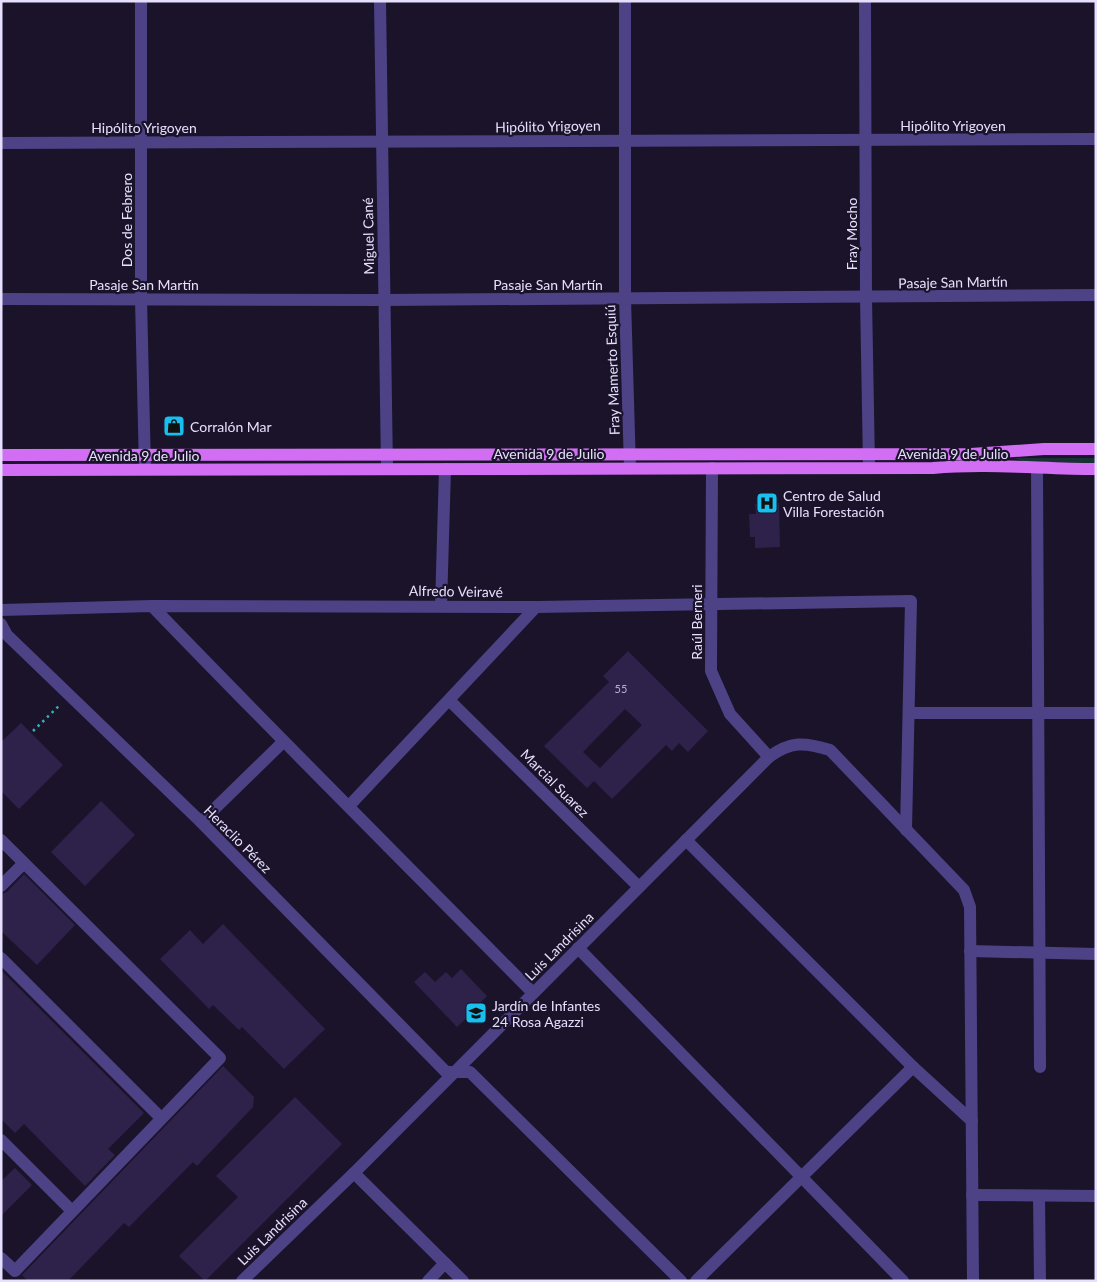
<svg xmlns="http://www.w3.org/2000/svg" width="1097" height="1282" viewBox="0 0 1097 1282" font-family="Lato,sans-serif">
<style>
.green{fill:#173134}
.building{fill:#2e214a;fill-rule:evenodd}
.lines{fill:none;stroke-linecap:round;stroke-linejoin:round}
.path{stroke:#3aadb5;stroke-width:2.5;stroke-dasharray:2.5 4;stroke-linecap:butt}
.minor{stroke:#4d4285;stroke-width:12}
.major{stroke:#d26ef4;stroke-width:12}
.labels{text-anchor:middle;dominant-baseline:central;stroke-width:4.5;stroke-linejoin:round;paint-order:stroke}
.number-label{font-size:11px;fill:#b8b0d0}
.street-label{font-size:14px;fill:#e6dffd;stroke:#1a132a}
.poi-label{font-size:14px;fill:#e6dffd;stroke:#1a132a;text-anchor:start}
</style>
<rect width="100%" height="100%" fill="#1a132a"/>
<path class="green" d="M1013,458H1096V463L1026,462Z"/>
<g class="building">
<path d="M779,503L780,547L755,548V537H750L749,514H756L755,504Z"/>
<path d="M628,651L708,731L688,752L679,743L672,751L666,745L612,799L594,781L587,788L544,746L609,682L603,676ZM625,709L642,725L600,768L583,752Z"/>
<path d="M21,723L63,765L19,809L1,791V742Z"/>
<path d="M101,801L135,835L85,886L51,852Z"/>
<path d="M24,874L75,925L37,965L1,931V894L7,892Z"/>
<path d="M223,924L325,1029L284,1069L242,1027L239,1030L213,1005L209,1009L160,959L190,930L203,944Z"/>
<path d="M461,969L487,996L478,1005L486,1013L477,1021L471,1014L457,1027L414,982L425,972L435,982L446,972L452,978Z"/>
<path d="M1,970L144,1113L108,1149L115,1155L85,1186L24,1124L15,1133L1,1119Z"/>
<path d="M223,1066L254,1097L253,1107L197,1166L193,1162L129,1227L124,1223L68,1281H28L22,1275Z"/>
<path d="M295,1097L342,1144L205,1281L179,1256L238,1197L216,1176Z"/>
<path d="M15,1168L32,1185L1,1216V1181Z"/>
</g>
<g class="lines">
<path class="path" d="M33,731L61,704"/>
<g class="minor">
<path d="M141,1V299L145,469"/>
<path d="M380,1L387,469"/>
<path d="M625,1V299L630,468"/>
<path d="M865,1L866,298L869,465"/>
<path d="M1,143L1096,139"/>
<path d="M1,299L385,300L1096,295"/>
<path d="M712,468L711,671L730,714L769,757"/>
<path d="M1037,469L1040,1067"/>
<path d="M152,606C278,737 406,864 533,993"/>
<path d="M441,606L445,469"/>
<path d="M1,610L152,606L536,607L911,601L906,830"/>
<path d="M1,624L7,635L201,822L446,1072H470L681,1281"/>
<path d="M450,701L639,887"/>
<path d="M909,713H1096"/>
<path d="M349,806L536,607"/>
<path d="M201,822L283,742"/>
<path d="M1,840L220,1058L15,1271L1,1258"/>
<path d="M686,840L913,1067L972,1121"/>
<path d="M1,886L23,864"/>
<path d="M578,948L903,1281"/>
<path d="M970,951L1096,954"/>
<path d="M1,958L161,1118"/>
<path d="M1,1140L72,1211"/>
<path d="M354,1173L463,1281"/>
<path d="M972,1195L1096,1196"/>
<path d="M1039,1196L1040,1281"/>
<path d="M242,1281L354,1173L769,757C791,741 804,742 830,750L964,890L970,907L973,1281"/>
<path d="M428,1281L445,1263"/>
<path d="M696,1281L913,1067"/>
</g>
<g class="major">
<path d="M1,455L971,454L1044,449H1096"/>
<path d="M1,470L933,468C987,463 1041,469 1096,469"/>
</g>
</g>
<defs>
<g id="shop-square" transform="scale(1.125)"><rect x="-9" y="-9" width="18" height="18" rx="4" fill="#19bfee" stroke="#1a132a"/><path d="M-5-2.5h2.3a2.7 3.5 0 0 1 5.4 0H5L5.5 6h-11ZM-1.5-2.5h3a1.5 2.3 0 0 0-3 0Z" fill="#111"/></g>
<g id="hospital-square" transform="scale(1.125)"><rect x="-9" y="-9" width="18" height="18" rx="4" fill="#19bfee" stroke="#1a132a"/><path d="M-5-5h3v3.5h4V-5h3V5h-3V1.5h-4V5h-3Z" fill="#111"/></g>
<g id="school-square" transform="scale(1.125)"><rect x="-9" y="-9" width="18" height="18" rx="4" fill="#19bfee" stroke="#1a132a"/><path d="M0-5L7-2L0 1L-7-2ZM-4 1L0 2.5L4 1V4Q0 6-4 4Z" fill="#111"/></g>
</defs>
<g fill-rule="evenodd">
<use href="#shop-square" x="174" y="426"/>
<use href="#hospital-square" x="767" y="503"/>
<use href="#school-square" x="476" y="1013"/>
</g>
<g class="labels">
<g class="number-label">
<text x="621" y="688">55</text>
</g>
<g class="street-label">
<text x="953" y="125">Hipólito Yrigoyen</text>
<text transform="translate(548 126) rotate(-1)">Hipólito Yrigoyen</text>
<text x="144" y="127">Hipólito Yrigoyen</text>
<text transform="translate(126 220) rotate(-90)">Dos de Febrero</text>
<text transform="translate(851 234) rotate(-90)">Fray Mocho</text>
<text transform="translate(368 236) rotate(-91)">Miguel Cané</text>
<text transform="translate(953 282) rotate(-1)">Pasaje San Martín</text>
<text x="144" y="284">Pasaje San Martín</text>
<text x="548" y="284">Pasaje San Martín</text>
<text transform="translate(612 370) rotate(-92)">Fray Mamerto Esquiú</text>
<text x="549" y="453">Avenida 9 de Julio</text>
<text x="953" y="453">Avenida 9 de Julio</text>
<text x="144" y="455">Avenida 9 de Julio</text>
<text transform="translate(456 591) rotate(1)">Alfredo Veiravé</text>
<text transform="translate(696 622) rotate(-90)">Raúl Berneri</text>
<text transform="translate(555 783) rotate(45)">Marcial Suarez</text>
<text transform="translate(238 839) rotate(45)">Heraclio Pérez</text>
<text transform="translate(559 946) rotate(-45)">Luis Landrisina</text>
<text transform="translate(272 1231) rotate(-44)">Luis Landrisina</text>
</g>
<g class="poi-label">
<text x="190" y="426">Corralón Mar</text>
<text x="783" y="495">Centro de Salud<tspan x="783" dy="16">Villa Forestación</tspan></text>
<text x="492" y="1005">Jardín de Infantes<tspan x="492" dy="16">24 Rosa Agazzi</tspan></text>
</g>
</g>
<rect width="1097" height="1282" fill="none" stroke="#e6dffd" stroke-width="5"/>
</svg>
